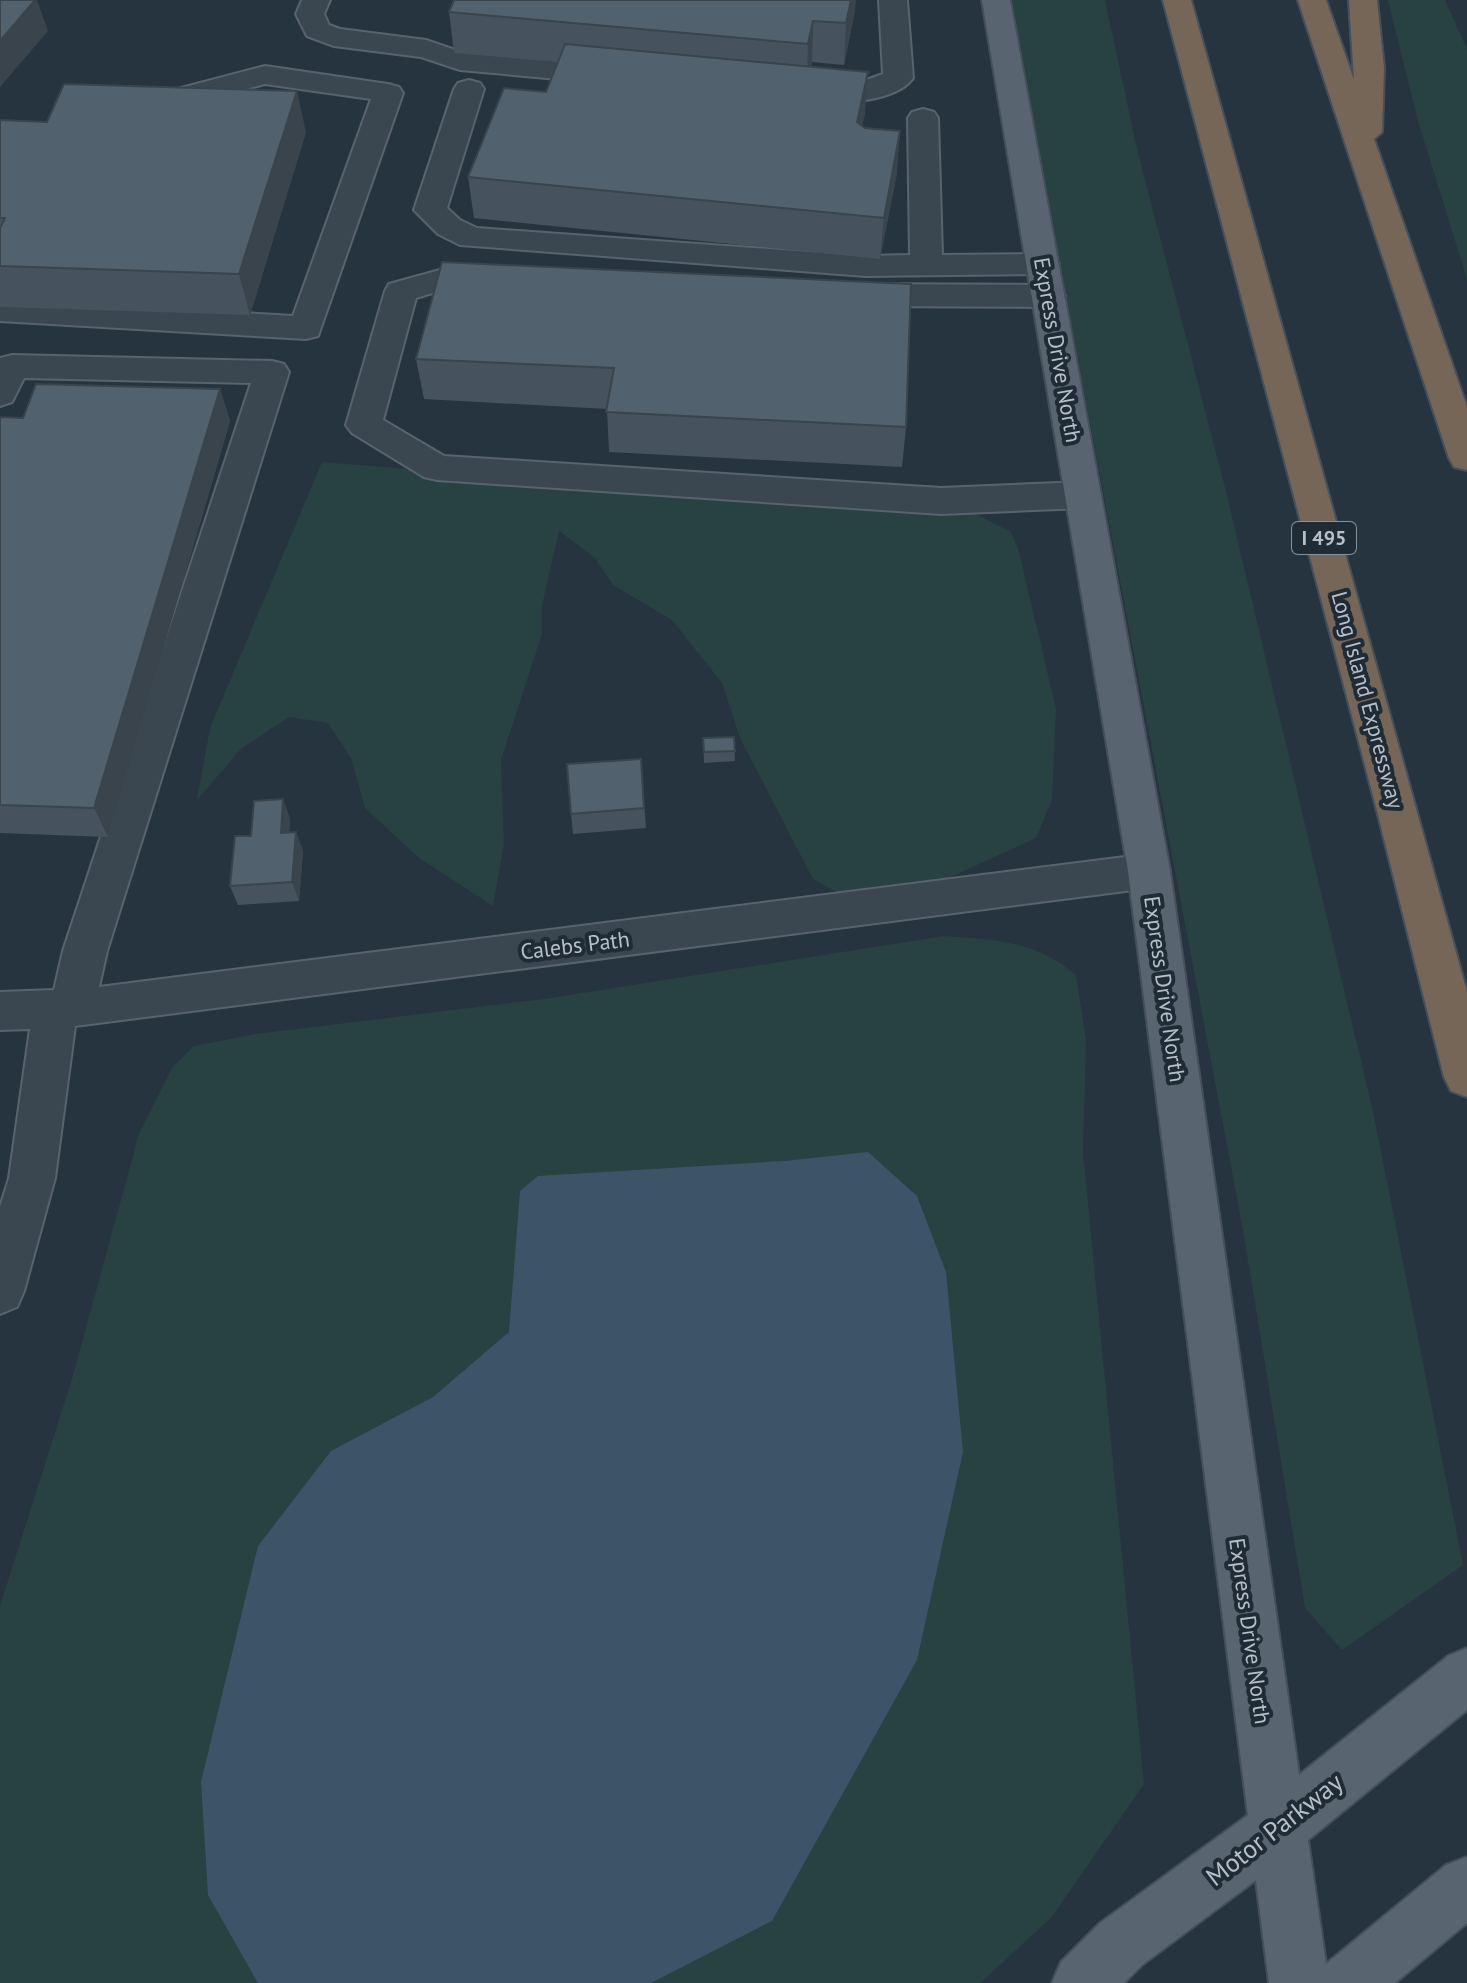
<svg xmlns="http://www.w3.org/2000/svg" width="1467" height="1983" viewBox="0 0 1467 1983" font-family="'PT Sans',sans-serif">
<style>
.green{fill:#284141}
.water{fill:#3c5468}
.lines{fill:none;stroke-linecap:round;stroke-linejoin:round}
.minor-casing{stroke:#58636d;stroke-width:4}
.major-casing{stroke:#444f59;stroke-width:4}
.highway-casing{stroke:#45505a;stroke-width:4}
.minor{fill:#3a4650;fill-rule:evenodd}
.major{fill:#586570;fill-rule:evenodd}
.highway{fill:#756657;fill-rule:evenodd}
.wall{fill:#46535e}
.shaded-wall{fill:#39444c}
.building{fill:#51616d;stroke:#39444c;stroke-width:2}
.labels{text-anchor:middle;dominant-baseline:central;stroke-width:8;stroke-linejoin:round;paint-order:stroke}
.shield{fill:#1f2b35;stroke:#89939d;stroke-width:2}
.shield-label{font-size:20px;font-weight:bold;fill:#b7c0ca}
.street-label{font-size:22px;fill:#b7c0ca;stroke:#1f2b35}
.near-street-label{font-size:26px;fill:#b7c0ca;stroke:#1f2b35}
</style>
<rect width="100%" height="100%" fill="#263440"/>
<g class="green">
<path d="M1010,0H1105L1137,149L1226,491L1374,1116L1463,1565L1342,1650L1305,1608L1243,1230Z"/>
<path d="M1388,0H1445L1467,49V279L1418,121Z"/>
<path d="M322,462L978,515L1011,532L1019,552L1056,709L1052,800L1036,838L929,887L846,898L813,879L740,738L722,683L672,620L613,585L595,558L559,531L542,606V634L501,760L504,844L493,906L419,858L365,808L352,760L328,723L289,717L241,749L197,800L210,728Z"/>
<path d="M944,936C997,940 1034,940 1076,975L1086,1041L1083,1152L1144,1784L1051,1918L980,1983H0V1606L72,1379L139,1134L172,1068L194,1046L255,1034L544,999Z"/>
</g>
<path class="water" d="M868,1152L917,1196L946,1272L963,1452L917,1660L772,1921L651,1983H258L208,1895L201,1782L258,1546L331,1451L433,1397L509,1332L520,1191L538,1176L784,1161Z"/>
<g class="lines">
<g class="minor-casing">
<g id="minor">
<path d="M302,0H330L324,14L329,25L340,29L426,40L464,53L612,66L622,69L627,75L622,81L612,84L460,70L421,57L334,46L307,36L296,14Z"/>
<path d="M879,0H907L913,78C895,104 826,106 797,99L793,93L797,87L855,84L883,74Z"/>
<path d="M265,66L388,84L399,87L403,93L318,336L306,339L0,321V299L293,316L371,99L265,84L154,113L143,110L139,104L143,98Z"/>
<path d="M469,80L480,83L484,89L447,208L460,220L477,228L865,256L910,255L908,118L912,112L923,109L934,112L938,118L942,255L1043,254L1055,257L1059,264L1055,271L1043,274L865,276L460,245L438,234L414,210L454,89L458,83Z"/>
<path d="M451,267L510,272L514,279L510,286L498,289L452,287L416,298L383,420L444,456L941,488L1083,482L1096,486L1101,495L1096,504L1083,508L941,514L437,480L424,477L352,433L346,425L385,291L389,284Z"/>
<path d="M850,284L1048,285L1060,289L1065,296L1060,303L1048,307L850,306L838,302L833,295L838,288Z"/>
<path d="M12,355L272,361L284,364L289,372L107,951L99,987L1149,854L1164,859L1170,871L1164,883L1149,888L75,1026L55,1178L24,1291L17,1307L0,1314V1207L9,1178L30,1029L0,1030V992L54,990L63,951L251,383L24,378L12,402L0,406V358Z"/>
</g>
</g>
<g class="major-casing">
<path id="major" d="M982,0H1010L1170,871L1299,1775L1448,1656L1467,1648V1710L1308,1840L1326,1964L1446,1865L1467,1857V1923L1395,1983H1269L1256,1880L1142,1965L1124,1983H1052L1061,1962L1100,1923L1248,1815L1128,871Z"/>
</g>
<g class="highway-casing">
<g id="highway">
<path d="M1163,0H1191L1467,992V1097L1451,1091L1444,1077L1375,803Z"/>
<path d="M1298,0H1326L1354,80L1349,0H1377L1384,68L1382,132L1374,139L1467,407V470L1454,467L1449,458Z"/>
</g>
</g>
<use href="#minor" class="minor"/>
<use href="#major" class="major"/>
<use href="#highway" class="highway"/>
</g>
<g class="wall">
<path d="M855,10L844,65L812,62L811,67L865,113L862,126L897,173L880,259L474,218L468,177L546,92L558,62L454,53L449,12Z"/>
<path d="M0,120L306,132L250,315L0,307Z"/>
<path d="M442,262L906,427L902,467L609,452L607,409L424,399L416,359Z"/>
<path d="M220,389L230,421L108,837L0,833V417L23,418Z"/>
<path d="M734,737L735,761L704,763L703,738Z"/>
<path d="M641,759L646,828L573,834L571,814Z"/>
<path d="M283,799L290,819L289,832H296L303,851L299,901L238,905L230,886L251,836Z"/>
</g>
<g class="shaded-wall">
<path d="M35,0H37L48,31L0,87V41Z"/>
<path d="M851,0H856L855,10L844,65L846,23Z"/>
<path d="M813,21L812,62L807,85L808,44Z"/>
<path d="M868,72L865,113L854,163L857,122Z"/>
<path d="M297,91L306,132L250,315L239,274Z"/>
<path d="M900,131L897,173L880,259L884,218Z"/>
<path d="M220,389L230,421L108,837L94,808Z"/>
<path d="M283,799L290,819L288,852L281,833Z"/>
<path d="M296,832L303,851L299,901L292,882Z"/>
</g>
<g class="building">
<path d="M0,0H35L0,41Z"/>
<path d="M454,0H851L846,23L813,21L808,44L449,12Z"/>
<path d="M565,44L868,72L857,122L865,128L900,131L884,218L468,177L504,88L546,92Z"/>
<path d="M64,84L297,91L239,274L0,266V228L5,218H0V120L47,122Z"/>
<path d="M442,262L911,284L906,427L606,412L614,368L416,359Z"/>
<path d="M36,384L220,389L94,808L0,805V417L23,418Z"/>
<path d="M734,737L735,751L704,752L703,738Z"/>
<path d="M641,759L644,808L571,814L567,764Z"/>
<path d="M283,799L281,833L296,832L292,882L230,886L235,836H251L254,801Z"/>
</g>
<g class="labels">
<rect class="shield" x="1292" y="522" width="64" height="32" rx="6"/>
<g class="shield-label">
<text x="1324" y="538">I 495</text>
</g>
<g class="street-label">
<text transform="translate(1058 350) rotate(80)">Express Drive North</text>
<text transform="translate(1368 700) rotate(75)">Long Island Expressway</text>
<text transform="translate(575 945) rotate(-7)">Calebs Path</text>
<text transform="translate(1165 989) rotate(82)">Express Drive North</text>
<text transform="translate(1250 1631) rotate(82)">Express Drive North</text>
</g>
<g class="near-street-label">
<text transform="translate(1274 1829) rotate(-38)">Motor Parkway</text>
</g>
</g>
</svg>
